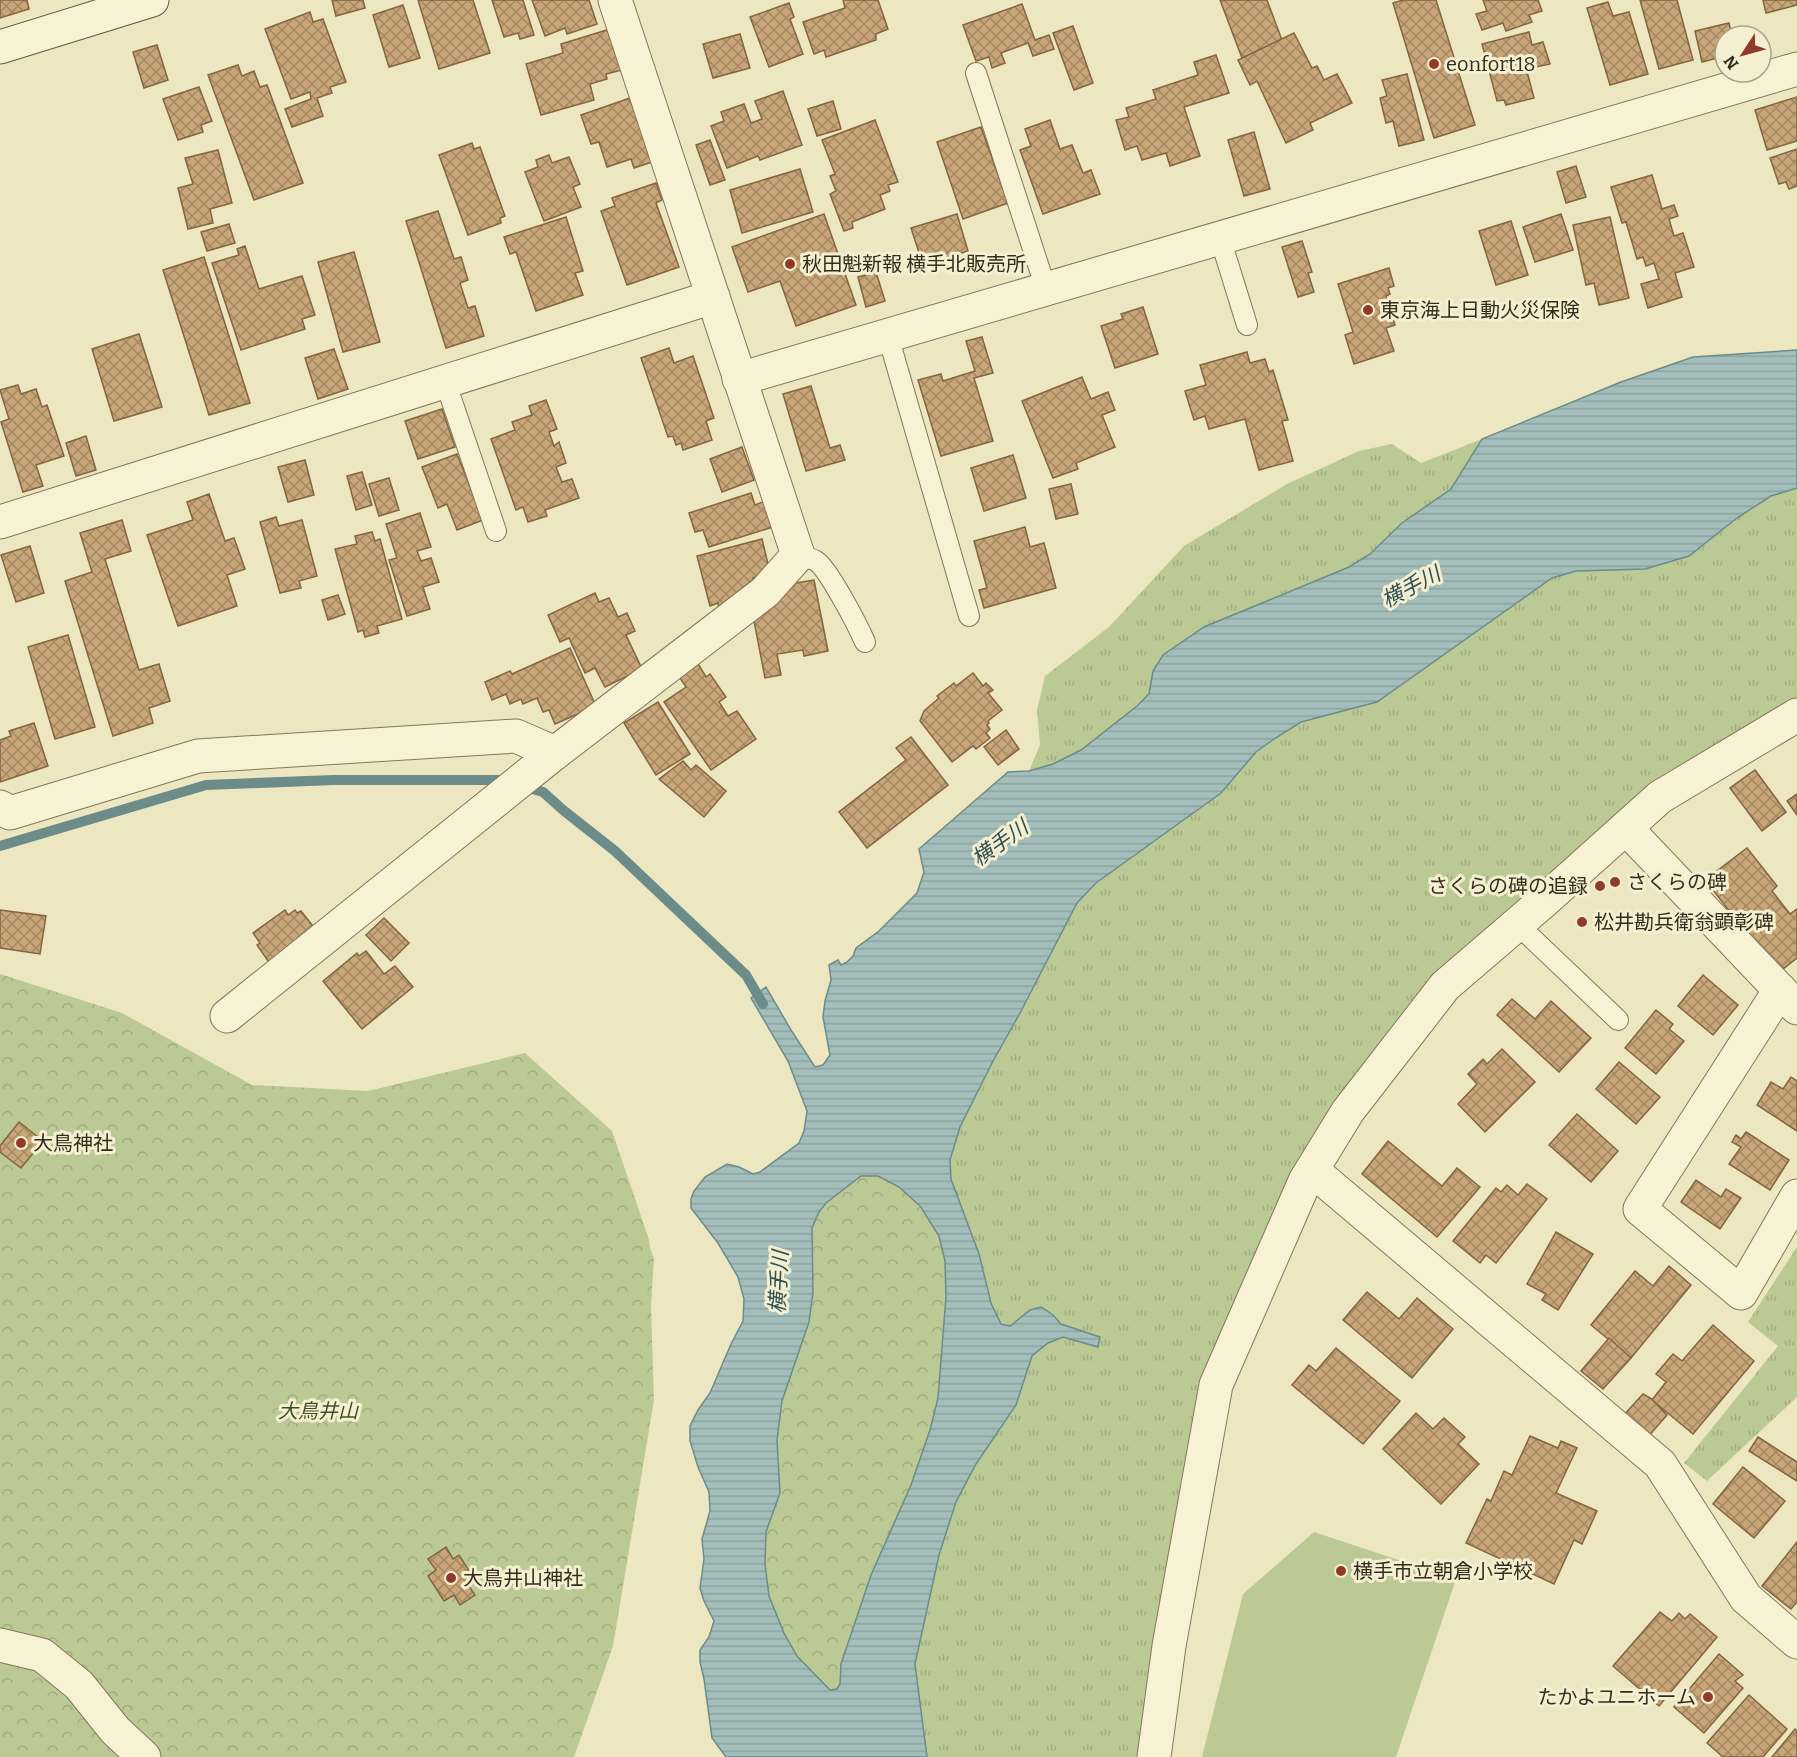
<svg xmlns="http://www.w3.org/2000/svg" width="1797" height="1757" viewBox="0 0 1797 1757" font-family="Bitter,'Noto Sans JP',serif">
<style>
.grass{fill:url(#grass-tufts)}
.forest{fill:url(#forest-crowns)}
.garden{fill:#bbc995}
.water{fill:url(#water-rules);stroke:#6b8c89;stroke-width:1.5;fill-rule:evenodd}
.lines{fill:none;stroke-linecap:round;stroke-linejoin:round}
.stream{stroke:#6b8c89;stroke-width:10}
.building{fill:url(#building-cross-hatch);stroke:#836540;stroke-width:1.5}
.service-casing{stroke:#847759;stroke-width:22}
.minor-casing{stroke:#847759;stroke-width:35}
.secondary-casing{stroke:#66583c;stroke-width:35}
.service{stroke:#f7f2d3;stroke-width:20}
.minor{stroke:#f7f2d3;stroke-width:33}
.secondary{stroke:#f7f2d3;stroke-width:33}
.poi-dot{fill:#913a2b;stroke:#f4efd0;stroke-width:2}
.labels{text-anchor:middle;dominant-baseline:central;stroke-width:6;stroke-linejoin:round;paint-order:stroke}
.poi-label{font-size:20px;fill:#352c1d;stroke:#f4efd0;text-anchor:start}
.park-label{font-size:20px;font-style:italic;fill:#3e5024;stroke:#f4efd0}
.water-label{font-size:21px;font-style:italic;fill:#2d5054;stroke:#f4efd0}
</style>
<defs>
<pattern id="grass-tufts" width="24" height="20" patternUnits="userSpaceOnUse" patternTransform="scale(1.5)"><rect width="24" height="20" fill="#bbc995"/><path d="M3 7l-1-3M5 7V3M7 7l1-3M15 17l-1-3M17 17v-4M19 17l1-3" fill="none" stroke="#a1ad80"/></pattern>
<pattern id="forest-crowns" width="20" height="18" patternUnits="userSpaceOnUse" patternTransform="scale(1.5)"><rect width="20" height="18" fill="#bbc995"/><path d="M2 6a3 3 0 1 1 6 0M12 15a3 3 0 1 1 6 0" fill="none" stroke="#a1ad80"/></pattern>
<pattern id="water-rules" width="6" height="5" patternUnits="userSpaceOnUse" patternTransform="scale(1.5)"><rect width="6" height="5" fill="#a3bebb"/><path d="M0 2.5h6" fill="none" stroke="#8da3a0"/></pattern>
<pattern id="building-cross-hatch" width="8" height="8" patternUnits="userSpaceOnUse" patternTransform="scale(1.5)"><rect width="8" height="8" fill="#c9a678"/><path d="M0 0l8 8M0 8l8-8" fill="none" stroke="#a48762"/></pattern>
</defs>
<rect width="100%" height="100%" fill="#ece6c1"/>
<g class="grass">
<path d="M1482,439L1451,489L1402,523L1370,554L1349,567L1204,627L1163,655L1153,671L1149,694L1137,706L1081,750L1053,764L1029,771L1040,745L1037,710L1045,676L1109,627L1184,546L1287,484L1359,451L1392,444L1421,463Z"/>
<path d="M1797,488V715L1660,797L1445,986L1312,1170L1216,1385L1154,1757H927L915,1664L939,1555L955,1502L976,1465L1016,1405L1032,1357L1048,1343L1064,1337L1099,1346L1100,1337L1061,1324L1053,1315L1030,1310L1010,1326L1001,1324L991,1303L979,1254L951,1179L950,1160L960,1127L992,1063L1020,1013L1077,903L1096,883L1221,793L1256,752L1274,739L1301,722L1377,702L1552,578L1576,571L1609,569L1737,518L1771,496Z"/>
<path d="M1797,1247V1397L1707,1481L1684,1463L1778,1346L1748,1322Z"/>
</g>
<g class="forest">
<path d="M0,974L122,1013L252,1085L368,1091L525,1053L612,1131L649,1240L650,1248L654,1259L651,1306L654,1400L613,1646L574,1757H0Z"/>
<path d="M861,1176H878L899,1187L919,1206L939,1236L945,1261L946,1297L938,1398L930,1430L911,1485L871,1575L841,1664L840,1685L837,1689L830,1690L797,1656L784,1633L769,1596L765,1564L766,1532L780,1493L777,1440L782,1401L809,1322L813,1293L812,1228L819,1212L826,1203Z"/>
</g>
<path class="garden" d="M1314,1532L1456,1579L1396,1757H1202L1243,1594Z"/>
<path class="water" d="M1797,350V488L1771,496L1737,518L1689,556L1645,569L1576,571L1552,578L1377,702L1301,722L1274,739L1256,752L1221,793L1096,883L1077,903L1020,1013L992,1063L960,1127L950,1160L951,1179L979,1254L991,1303L1001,1324L1010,1326L1030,1310L1041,1307L1053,1315L1061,1324L1100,1337L1098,1347L1063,1337L1048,1343L1032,1356L1016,1405L976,1464L956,1502L939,1555L915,1664L927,1757H726L712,1738L704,1679L700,1662V1650L709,1637L714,1621L704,1601L700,1588L704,1559L702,1539L710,1511L709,1492L698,1467L690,1441V1426L698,1410L710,1393L731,1344L743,1321L744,1299L738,1277L718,1243L691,1208V1199L694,1191L705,1177L727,1164L739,1167L753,1174L760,1172L799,1143L804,1131L807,1111L788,1061L751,998L766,987L791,1030L815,1067L823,1065L830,1055L823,1017L825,1001L831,980L829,965L838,960L841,965L847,962L853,956L856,948L879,931L917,893L924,872L919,849L1008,772L1029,771L1053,764L1081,750L1137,706L1149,694L1153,671L1163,655L1204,627L1349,567L1370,554L1402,523L1451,489L1482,439L1621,382L1693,357ZM861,1176H878L899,1187L920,1206L939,1236L945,1261L946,1297L938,1398L930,1430L911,1485L871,1575L841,1664L840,1684L837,1689L830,1690L797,1656L784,1633L769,1596L765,1564L766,1532L780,1493L777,1440L782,1401L809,1322L813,1293L812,1228L819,1212L826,1203Z"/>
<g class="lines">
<g class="stream">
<path d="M522,786L543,792L563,810L615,851L746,975L763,1004"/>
<path d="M0,846L206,785L334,780H498L507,783"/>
</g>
</g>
<g class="building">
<path d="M0,0H27L29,9L0,18Z"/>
<path d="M332,0H363L365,8L336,16Z"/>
<path d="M418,0H473L490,53L439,69Z"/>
<path d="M492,0H523L534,35L520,39L518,33L504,37Z"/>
<path d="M532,0H589L597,24L567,34L565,28L545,36Z"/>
<path d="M843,0H878L888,29L876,34V40L826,57L824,50L814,54L803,22L845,8Z"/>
<path d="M1220,0H1267L1282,40L1242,58Z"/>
<path d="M1403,0H1436L1475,125L1434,138L1393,3Z"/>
<path d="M1483,0H1538L1542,11L1529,15L1532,22L1506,31L1503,23L1482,30L1476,14L1487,11Z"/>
<path d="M1640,0H1677L1693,60L1659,69Z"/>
<path d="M1763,0H1797V5L1766,13Z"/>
<path d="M1608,2L1613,16L1629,12L1648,74L1610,85L1587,8Z"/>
<path d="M789,3L794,17L790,19L803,54L769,67L750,17Z"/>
<path d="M1022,4L1035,40L1049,35L1054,49L1033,56L1028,43L1001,53L1005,63L992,68L989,57L976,61L963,25Z"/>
<path d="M403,5L420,58L389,67L373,15Z"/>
<path d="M310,12L313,22L323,19L346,82L330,87L332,93L317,98L323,116L292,127L285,109L311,99L310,92L291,99L265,29Z"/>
<path d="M1729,23L1732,36H1725V56L1702,62L1695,31Z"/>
<path d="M1073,26L1093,83L1074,90L1053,33Z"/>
<path d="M610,29L622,70L606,74L607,79L590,84L594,100L541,115L526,64L563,53L561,44Z"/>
<path d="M1529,32L1532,45L1543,42L1550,64L1536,67L1534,62L1525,64L1534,98L1506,105L1504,100L1497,101L1482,44Z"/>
<path d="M1294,33L1312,68L1317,66L1324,80L1337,74L1352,103L1310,123L1313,130L1286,143L1257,81L1250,85L1238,60Z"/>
<path d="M740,34L750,68L713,78L703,44Z"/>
<path d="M157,45L168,80L144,88L133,52Z"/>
<path d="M1216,55L1229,93L1184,107L1200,156L1170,166L1166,153L1142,160L1137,146L1125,150L1116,120L1129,117L1126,108L1156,99L1153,90L1198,75L1194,62Z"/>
<path d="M238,65L242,76L254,71L260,87L267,85L303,183L254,200L208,75Z"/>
<path d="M1407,74L1424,140L1399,146L1393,121L1386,123L1380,98L1387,96L1382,80Z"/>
<path d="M199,87L212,121L201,125L203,132L178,140L163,99Z"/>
<path d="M783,91L802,145L760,160L758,156L727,168L711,126L724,121L721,112L744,104L751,123L762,119L755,101Z"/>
<path d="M633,97L655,161L634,168L631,159L607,167L599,142L591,144L581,115Z"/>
<path d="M1797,97V141L1767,150L1755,110Z"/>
<path d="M833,101L841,129L817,136L808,109Z"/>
<path d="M875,120L898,182L888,185L890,191L880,195L885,209L852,222L853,228L844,231L830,194L836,191L830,176L835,174L822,140Z"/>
<path d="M1050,120L1060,149L1072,145L1083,173L1091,170L1100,194L1043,214L1020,150L1031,146L1025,129Z"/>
<path d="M981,127L1008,203L963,219L937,142Z"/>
<path d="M1254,132L1270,189L1244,196L1228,140Z"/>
<path d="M710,140L725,180L710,185L696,145Z"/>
<path d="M472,143L474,149L480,147L505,216L500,218L501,223L468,235L439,155Z"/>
<path d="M1797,149V186L1789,189L1786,182L1779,184L1770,158Z"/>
<path d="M218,150L232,203L210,209L213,223L188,229L178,188L193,184L185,158Z"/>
<path d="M549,155L552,163L569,157L580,184L573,187L581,207L544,221L525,172L538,167L536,160Z"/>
<path d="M1576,166L1586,197L1566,203L1557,172Z"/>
<path d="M800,169L813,212L742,233L730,190Z"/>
<path d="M1652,175L1662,209L1674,205L1678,216L1669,219L1674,236L1683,233L1694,267L1675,273L1682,297L1648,308L1641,284L1659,279L1654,263L1646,266L1643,257L1637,259L1626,222L1622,223L1611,187Z"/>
<path d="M656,183L662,200L656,203L679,267L627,285L601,211L615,206L612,198Z"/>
<path d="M438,211L454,259L461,257L468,280L460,283L468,308L475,306L484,336L446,348L406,221Z"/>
<path d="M824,214L856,305L796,326L780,281L748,292L732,247Z"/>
<path d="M957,214L968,251L923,265L911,228Z"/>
<path d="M1561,214L1573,250L1535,262L1523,227Z"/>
<path d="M566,217L583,271L575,273L583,295L536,311L516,252L510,254L504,237Z"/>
<path d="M1610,217L1629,298L1599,305L1594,283L1586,285L1573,225Z"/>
<path d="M1511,221L1528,275L1496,285L1479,231Z"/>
<path d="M229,224L235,243L207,251L201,232Z"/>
<path d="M1302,241L1312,272L1308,273L1314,292L1298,297L1282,247Z"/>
<path d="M245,246L259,289L302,276L315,315L302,319L305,329L241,350L212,263L239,255L237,249Z"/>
<path d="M354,252L380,342L343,352L318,262Z"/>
<path d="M204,257L250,403L209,415L163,270Z"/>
<path d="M1389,268L1394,286L1388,288L1390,294L1386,296L1395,325L1386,328L1394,351L1354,364L1345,335L1353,332L1338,284Z"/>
<path d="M876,272L885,301L866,307L858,277Z"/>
<path d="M1143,307L1158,354L1115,368L1101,326L1123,319L1121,314Z"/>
<path d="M139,334L162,407L114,421L92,349Z"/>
<path d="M982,337L993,373L974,378L993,441L941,456L918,380L941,374L943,381L975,371L966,341Z"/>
<path d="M669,348L674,363L693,356L714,418L706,421L712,440L683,450L681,443L676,445L673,436L668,437L641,358Z"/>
<path d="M334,349L348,389L318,399L305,358Z"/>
<path d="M1247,352L1250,363L1265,359L1269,372L1273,370L1288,420L1282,421L1293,461L1259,470L1245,419L1209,429L1205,416L1194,420L1185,391L1206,385L1200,365Z"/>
<path d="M1082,377L1091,399L1108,392L1115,410L1102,415L1115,447L1076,463L1078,469L1053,478L1022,401Z"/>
<path d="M18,385L21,394L36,389L42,407L47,405L64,456L36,465L43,486L23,492L1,422L9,419L0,390Z"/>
<path d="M811,386L830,448L840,445L845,460L806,471L783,394Z"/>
<path d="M546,400L557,429L549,432L554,446L559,442L566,463L556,467L562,482L572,479L579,498L545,510L547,516L528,522L523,507L516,510L491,439L515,430L512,422L532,415L529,406Z"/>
<path d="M442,409L455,447L418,459L405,421Z"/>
<path d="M86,436L96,470L76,476L66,443Z"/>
<path d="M742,447L754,480L722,492L710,459Z"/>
<path d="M457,454L483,520L457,530L447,504L438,508L422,467Z"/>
<path d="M1013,455L1026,498L984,511L971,468Z"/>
<path d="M305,460L314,495L288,502L278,467Z"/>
<path d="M362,472L372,505L356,510L347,476Z"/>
<path d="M389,478L399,510L379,516L369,484Z"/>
<path d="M1071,484L1078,514L1056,519L1049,489Z"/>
<path d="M751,493L755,505L768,500L776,526L709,547L703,530L695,532L689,513Z"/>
<path d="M209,494L225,541L234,538L245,569L227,575L237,606L178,626L147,535L193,520L187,502Z"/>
<path d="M420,513L431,547L417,551L421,561L431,558L439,582L423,587L430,609L407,616L389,560L397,558L386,524Z"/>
<path d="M276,517L279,526L302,520L317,576L299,581L301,588L280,593L260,522Z"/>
<path d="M122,520L131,551L105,559L139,670L159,664L170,701L149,708L153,723L113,736L65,581L92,572L80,533Z"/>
<path d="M1025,527L1030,547L1044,543L1056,588L984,608L979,590L987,588L974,541Z"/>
<path d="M372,532L375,541L380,539L402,619L377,626L379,633L365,637L363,630L358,632L335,549L357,544L355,536Z"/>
<path d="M762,539L768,564L760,576L753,578L755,584L744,587L746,594L719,609L718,603L710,606L697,556Z"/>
<path d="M30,546L44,593L16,602L1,555Z"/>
<path d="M814,580L828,651L804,656L803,650L777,654L781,675L765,678L753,616L782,585Z"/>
<path d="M595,593L599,602L609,598L618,617L627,613L635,631L626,635L642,669L605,687L595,668L585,673L569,638L560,642L548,615Z"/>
<path d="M338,595L345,614L328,620L322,600Z"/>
<path d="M68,635L95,727L55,739L28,647Z"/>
<path d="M570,648L596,706L555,724L549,710L543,712L537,698L523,704L521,699L510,704L506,694L492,700L485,682L510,671L512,674Z"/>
<path d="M697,662L706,677L710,674L726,697L719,702L728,716L737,711L756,739L711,770L664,702L686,687L678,675Z"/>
<path d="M973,673L983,686L986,683L993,690L988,693L1002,710L988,721L989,723L987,725L990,729L986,733L990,738L976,749L973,746L952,762L920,721L924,711L939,698L937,696L954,683L956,686Z"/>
<path d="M658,702L690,754L656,775L624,723Z"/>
<path d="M34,723L48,766L0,782V740L11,736L9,731Z"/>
<path d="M1006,730L1019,749L998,765L984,747Z"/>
<path d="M911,737L948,785L867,848L839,812L906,760L896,748Z"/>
<path d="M683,761L691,770L696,765L726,791L704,817L659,779Z"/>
<path d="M1755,770L1786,812L1762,831L1730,788Z"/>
<path d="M1797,794V815L1787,801Z"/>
<path d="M1747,848L1777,886L1772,891L1790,914L1797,909V958L1778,973L1705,880Z"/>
<path d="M0,910L46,916L40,954L0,948Z"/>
<path d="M285,910L288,915L295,910L297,913L301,911L316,930L273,968L257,945L260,943L253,933Z"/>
<path d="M384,918L409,943L391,961L366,935Z"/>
<path d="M366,951L384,974L395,966L413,987L362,1029L323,981L357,953L359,956Z"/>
<path d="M1703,975L1738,1005L1713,1035L1678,1006Z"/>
<path d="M1512,999L1535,1019L1551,1001L1591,1038L1559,1072L1497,1015Z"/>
<path d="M1656,1010L1673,1024L1669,1029L1684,1041L1656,1074L1625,1048Z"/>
<path d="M1502,1049L1535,1082L1485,1132L1458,1104L1477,1084L1468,1074L1483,1059L1487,1064Z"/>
<path d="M1619,1062L1660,1097L1636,1124L1596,1089Z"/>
<path d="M1791,1077L1797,1081V1131L1757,1105L1771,1082L1783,1089Z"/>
<path d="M1577,1114L1618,1151L1591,1182L1549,1145Z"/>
<path d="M19,1122L43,1141L21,1168L0,1152V1146Z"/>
<path d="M1746,1132L1789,1160L1770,1190L1729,1164L1741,1147L1732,1142L1736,1135L1741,1139Z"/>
<path d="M1388,1141L1442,1186L1457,1168L1480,1187L1437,1237L1362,1174Z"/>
<path d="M1696,1180L1721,1197L1726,1189L1741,1198L1720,1229L1681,1202Z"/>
<path d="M1527,1184L1547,1199L1496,1263L1486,1255L1480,1263L1453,1241L1496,1188L1501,1192L1507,1185L1518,1195Z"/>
<path d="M1556,1232L1593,1254L1558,1310L1542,1300L1546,1294L1527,1284Z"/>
<path d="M1669,1266L1691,1285L1631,1358L1591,1325L1635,1271L1653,1286Z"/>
<path d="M1367,1292L1399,1319L1417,1298L1453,1329L1412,1378L1343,1320Z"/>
<path d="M1713,1325L1754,1361L1693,1434L1652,1400L1666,1382L1656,1374L1673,1354L1682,1361Z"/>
<path d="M1609,1338L1631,1358L1603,1389L1581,1371Z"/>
<path d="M1336,1348L1400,1401L1363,1444L1292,1385L1309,1365L1316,1371Z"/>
<path d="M1643,1394L1652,1399L1667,1415L1647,1438L1623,1416Z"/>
<path d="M1416,1413L1433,1429L1444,1418L1465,1437L1458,1444L1479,1464L1441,1504L1383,1449Z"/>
<path d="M1530,1436L1558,1448L1561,1441L1577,1448L1556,1493L1597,1511L1582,1544L1574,1540L1554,1584L1466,1543L1487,1499L1491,1501L1504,1471L1512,1475Z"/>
<path d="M1758,1437L1797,1462V1481L1749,1451Z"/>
<path d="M1743,1467L1785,1501L1754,1538L1713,1504Z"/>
<path d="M1797,1542V1602L1791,1609L1762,1586Z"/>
<path d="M446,1547L453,1559L459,1555L475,1580L468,1585L475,1595L460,1605L454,1595L444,1601L428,1576L436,1570L428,1559Z"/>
<path d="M1660,1612L1672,1621L1679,1613L1685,1619L1690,1614L1717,1637L1659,1706L1613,1666Z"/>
<path d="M1719,1654L1743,1675L1735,1681L1743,1688L1704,1733L1674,1707Z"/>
<path d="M1749,1695L1787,1729L1763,1757H1723L1707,1743Z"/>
<path d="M1795,1729L1797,1731V1757H1772Z"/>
</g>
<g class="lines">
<g class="service-casing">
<g id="service">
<path d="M976,73L1046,289"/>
<path d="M1220,238L1247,325"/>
<path d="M888,336L969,616"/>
<path d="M445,381L496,531"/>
<path d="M798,555C804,557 811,558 816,561C828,568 858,626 865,642"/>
<path d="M1517,924L1618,1020"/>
</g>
</g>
<g class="minor-casing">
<g id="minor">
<path d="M739,379L1797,69"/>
<path d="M0,522L713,297"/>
<path d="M0,807L10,813L198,756L516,736L555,753"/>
<path d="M1626,828L1797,1008"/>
<path d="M1780,990L1640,1209L1741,1293L1797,1196"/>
<path d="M227,1016L555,753L765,592L798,555L615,0"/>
<path d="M1312,1170L1660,1464L1746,1598L1797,1642"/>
<path d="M0,1645L42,1655L79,1685L115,1730L144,1757"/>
<path d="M1154,1757L1169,1646L1216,1385L1305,1181L1348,1111L1445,986L1543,902L1660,797L1797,715"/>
</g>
</g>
<g class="secondary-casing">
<path id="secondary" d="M0,47L152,0"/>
</g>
<use href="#service" class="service"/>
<use href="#minor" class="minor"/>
<use href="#secondary" class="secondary"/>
</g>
<g class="poi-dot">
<circle cx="1434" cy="64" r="6"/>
<circle cx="790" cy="264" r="6"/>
<circle cx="1368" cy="310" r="6"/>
<circle cx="1615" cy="882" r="6"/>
<circle cx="1600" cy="886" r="6"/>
<circle cx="1582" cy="922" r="6"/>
<circle cx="21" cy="1143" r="6"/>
<circle cx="1341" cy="1571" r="6"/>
<circle cx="451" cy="1578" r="6"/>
<circle cx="1708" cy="1697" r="6"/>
</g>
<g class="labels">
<g class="poi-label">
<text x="1446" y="64">eonfort18</text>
<text x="802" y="264">秋田魁新報 横手北販売所</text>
<text x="1380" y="310">東京海上日動火災保険</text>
<text x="1627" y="882">さくらの碑</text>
<text x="1588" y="886" text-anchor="end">さくらの碑の追録</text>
<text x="1594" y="922">松井勘兵衛翁顕彰碑</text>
<text x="33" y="1143">大鳥神社</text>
<text x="1353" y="1571">横手市立朝倉小学校</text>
<text x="463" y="1578">大鳥井山神社</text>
<text x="1696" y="1697" text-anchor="end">たかよユニホーム</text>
</g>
<g class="park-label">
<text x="318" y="1411">大鳥井山</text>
</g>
<g class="water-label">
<text transform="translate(1411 587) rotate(-28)">横手川</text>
<text transform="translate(1000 843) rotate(-35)">横手川</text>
<text transform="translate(779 1282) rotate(-87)">横手川</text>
</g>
</g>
<g transform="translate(1743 54) rotate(234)"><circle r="28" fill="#f4efd0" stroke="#a8a188" stroke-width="1.5"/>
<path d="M0-4.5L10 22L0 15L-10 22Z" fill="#913a2b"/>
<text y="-9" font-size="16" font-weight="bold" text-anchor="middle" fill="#352c1d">N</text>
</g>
</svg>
